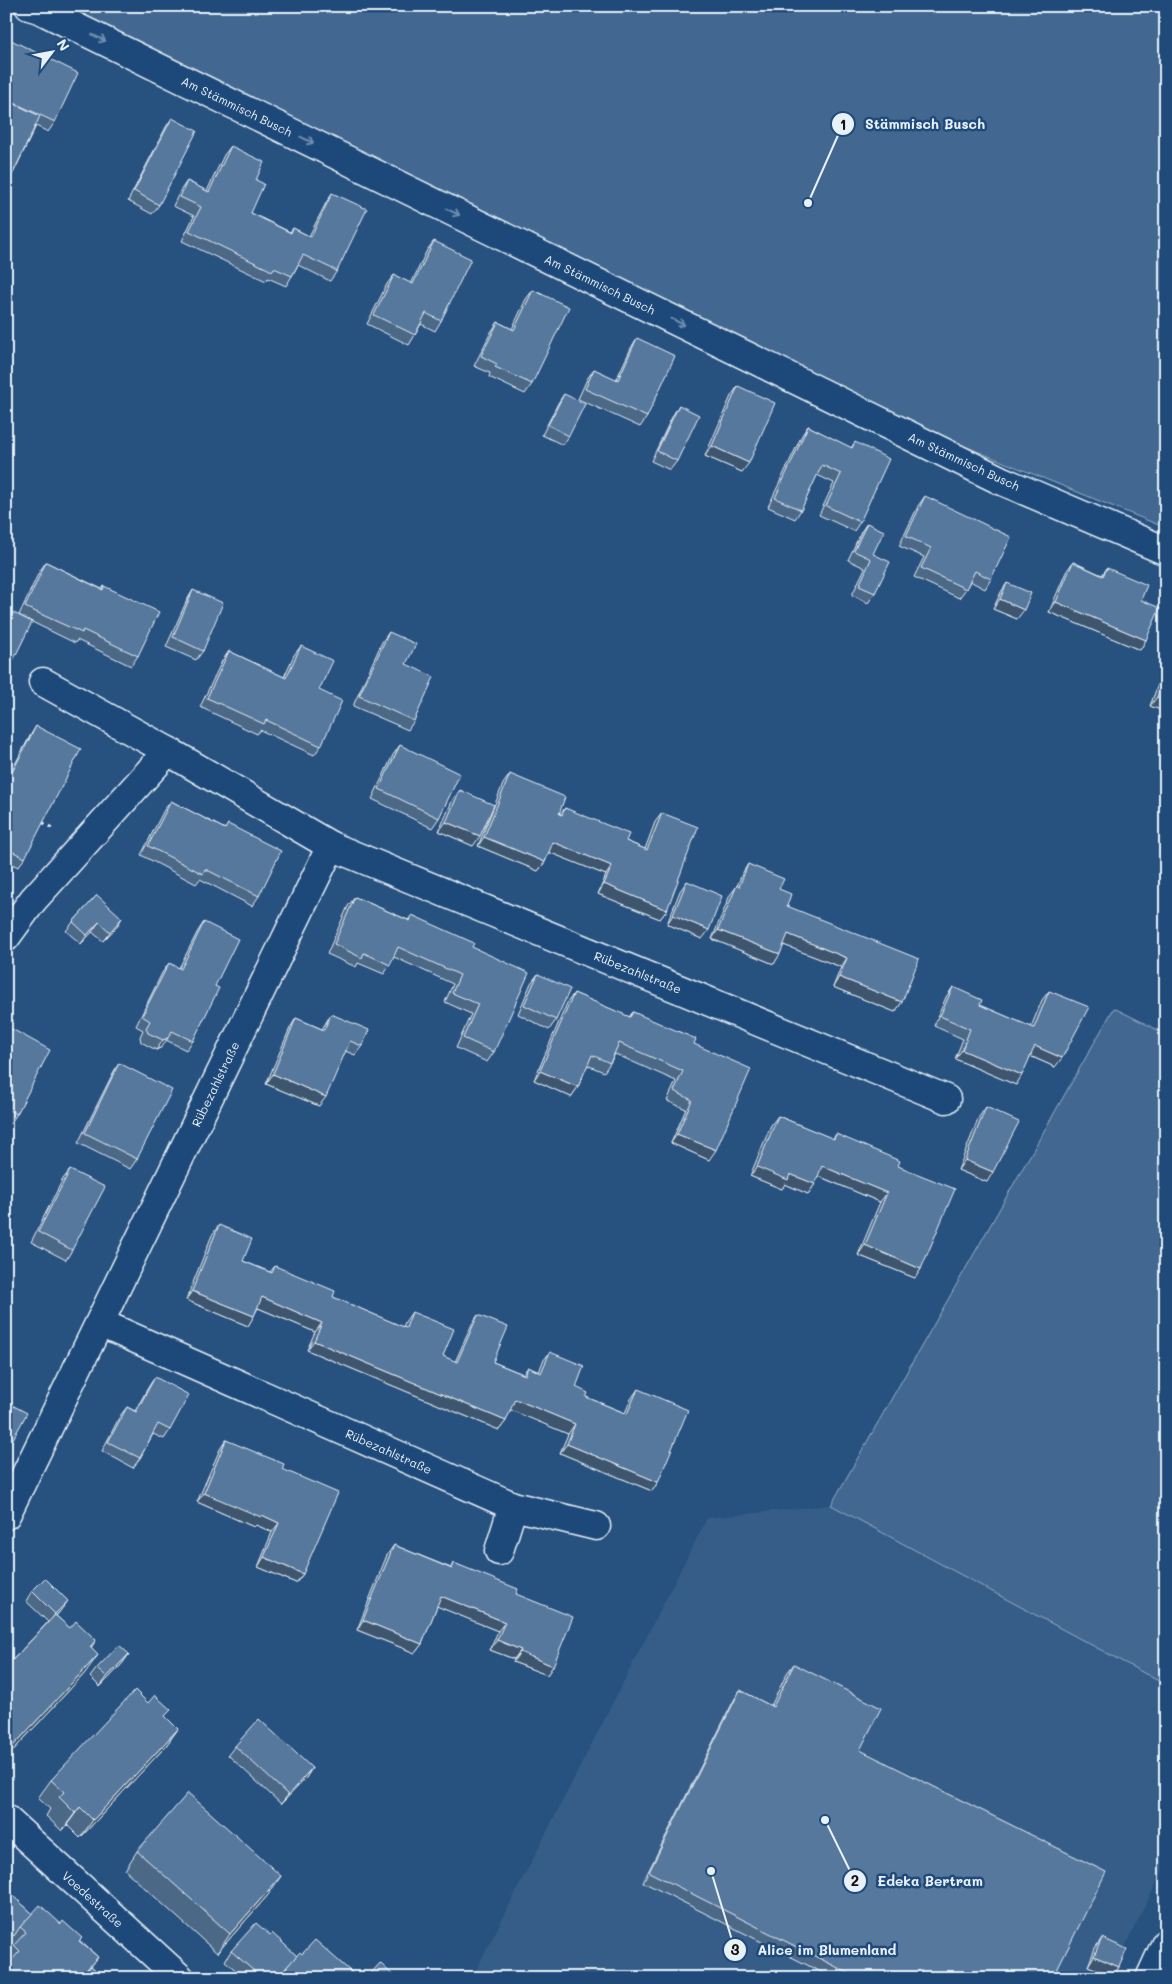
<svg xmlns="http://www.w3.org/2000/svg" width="1172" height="1984" viewBox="0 0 1172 1984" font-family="Mali,sans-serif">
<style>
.built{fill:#355d88}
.green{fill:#436891;stroke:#96acc4}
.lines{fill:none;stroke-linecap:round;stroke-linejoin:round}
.minor-casing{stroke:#e8f1f8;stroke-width:31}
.path{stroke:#e8f1f8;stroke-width:3;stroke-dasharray:4 4;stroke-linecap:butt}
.minor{stroke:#1f4a7a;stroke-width:28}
.wall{fill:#4b6787;stroke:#e8f1f8}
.shaded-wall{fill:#3d546e;stroke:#e8f1f8}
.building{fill:#57789d;stroke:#e8f1f8}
.oneway{stroke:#6f8dac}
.labels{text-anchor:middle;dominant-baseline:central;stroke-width:5;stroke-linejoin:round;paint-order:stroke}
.street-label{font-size:12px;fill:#e8f1f8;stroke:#1f4a7a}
.leader{fill:none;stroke:#e8f1f8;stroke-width:2}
.callout-dot{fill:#e8f1f8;stroke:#1f4a7a;stroke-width:2}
.mark-label{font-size:15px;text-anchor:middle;font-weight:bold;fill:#111}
.callout-label{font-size:14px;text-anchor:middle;font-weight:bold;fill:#e8f1f8;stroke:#1f4a7a;stroke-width:5;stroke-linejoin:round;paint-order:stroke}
</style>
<rect width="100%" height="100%" fill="#27517f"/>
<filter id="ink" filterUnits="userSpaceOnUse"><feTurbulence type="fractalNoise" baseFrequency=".02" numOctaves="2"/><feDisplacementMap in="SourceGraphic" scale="10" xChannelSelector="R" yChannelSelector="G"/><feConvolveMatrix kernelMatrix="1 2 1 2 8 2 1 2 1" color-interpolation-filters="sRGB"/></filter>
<g filter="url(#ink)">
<path class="built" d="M831,1505L1166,1685V1864L1109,1978H472L707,1518Z"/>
<g class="green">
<path d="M48,6H1166V528L851,400Z"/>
<path d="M1114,1008L1166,1034V1685L831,1505Z"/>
</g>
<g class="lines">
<g class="minor-casing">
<g id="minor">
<path d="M29,6L39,9L1000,480L1166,551"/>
<path d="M43,682L168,751L331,846"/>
<path d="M6,937L33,900L168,751"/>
<path d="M100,1323L513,1506"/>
<path d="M6,1515L331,846L946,1099"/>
<path d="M499,1551L513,1506L596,1526"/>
<path d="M6,1819L180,1978"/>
<path d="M1150,1978L1166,1943"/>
</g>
</g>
<path class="path" d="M42,822L52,828"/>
<use href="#minor" class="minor"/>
</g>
<g class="wall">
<path d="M6,40L55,122L48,132L36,126L6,188Z"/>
<path d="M172,118L159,205L152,214L128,201L166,127Z"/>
<path d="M231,146L256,180L251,213L290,232L293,228L309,236L326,203L332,193L337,271L330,281L298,265L292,276L286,286L268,278L266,281L182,241L194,216L173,206L180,191L187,181L207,191L224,155Z"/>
<path d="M434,241L441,321L435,331L421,324L415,335L409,345L367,324L387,284L394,275L411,284L427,250Z"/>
<path d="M533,290L532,384L525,394L489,377L490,373L474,366L491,332L498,322L512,329L526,299Z"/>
<path d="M637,338L647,417L640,427L578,399L587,379L594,369L616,380L631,348Z"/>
<path d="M738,386L742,472L705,456L731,396Z"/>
<path d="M564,394L569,436L563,445L542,435L558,403Z"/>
<path d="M679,405L677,461L670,470L651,461L673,415Z"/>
<path d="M808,426L851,448L855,442L860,522L854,531L819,515L834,483L817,475L801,510L795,519L768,507L802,435Z"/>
<path d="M925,496L991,579L985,589L970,581L966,589L959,598L914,577L924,557L899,546L918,506Z"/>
<path d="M867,523L873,554L875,593L868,603L852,595L865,568L848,560L861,532Z"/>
<path d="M46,562L102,589L104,586L138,656L131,666L77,640L75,643L32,622L19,615L39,572Z"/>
<path d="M1073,562L1102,575L1107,568L1141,600L1146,640L1140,650L1049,612L1066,572Z"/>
<path d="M1007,583L1017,619L993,609L1001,592Z"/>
<path d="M193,590L203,651L196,660L166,647L187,600Z"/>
<path d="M389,632L406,664L414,721L408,730L353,706L382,642Z"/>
<path d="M301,646L319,690L321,746L314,755L260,730L257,734L200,707L222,661L229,651L284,677L294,655Z"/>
<path d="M1166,663V712L1150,706Z"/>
<path d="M36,726L25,858L18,867L6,861V781L30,736Z"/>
<path d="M400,745L439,818L432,828L372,799L393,755Z"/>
<path d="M510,774L559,814H560L565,808L626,841L645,849L655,822L662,813L667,910L660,919L598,894L606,875L549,852L545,862L538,871L478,846L503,784Z"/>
<path d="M460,790L473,846L439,831L453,799Z"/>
<path d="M171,801L225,829L228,824L259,896L252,906L200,879L196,884L141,855L164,810Z"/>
<path d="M748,864L779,889L787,906L902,1002L895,1012L833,987L841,967L784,945L774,964L712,939L730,895L737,886L742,874Z"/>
<path d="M687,881L702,939L667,924L680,891Z"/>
<path d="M97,895L116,928L103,941L92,932L81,944L66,931L73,922Z"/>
<path d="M355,897L408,920L412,915L472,947L494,1052L487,1062L456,1048L471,1014L445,1002L453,984L394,957L390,965L384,974L358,963L356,967L327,954L348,906Z"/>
<path d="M204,922L215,986L193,1041L186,1050L166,1040L162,1047L156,1050L141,1042L140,1037L143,1030L136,1026L162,973L169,963L179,968L198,931Z"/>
<path d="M538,974L556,1020L549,1030L518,1014L531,983Z"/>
<path d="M953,987L980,1005L1031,1027L1042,1000L1049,991L1055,1067L1030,1056L1016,1085L955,1059L963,1039L934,1026L946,997Z"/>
<path d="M574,993L629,1017L633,1012L694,1044L709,1160L671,1143L686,1109L667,1101L676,1081L615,1054L610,1063L604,1072L587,1065L578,1087L571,1097L534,1080L567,1003Z"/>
<path d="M331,1014L362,1046L355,1055L345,1051L319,1106L266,1084L290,1028L296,1018L322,1029Z"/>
<path d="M10,1028L17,1114L10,1124L6,1122V1033Z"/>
<path d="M119,1063L137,1159L130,1169L78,1143L113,1073Z"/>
<path d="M986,1107L987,1182L958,1170L979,1117Z"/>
<path d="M778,1116L833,1139L836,1134L898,1166L921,1269L915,1278L858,1255L880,1202L818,1176L815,1184L808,1194L785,1184L782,1189L750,1176L771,1125Z"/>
<path d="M70,1170L72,1250L66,1260L31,1242L63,1179Z"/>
<path d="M219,1225L243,1261L270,1272L275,1266L333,1297L403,1327L405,1322L412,1312L443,1356L455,1362L472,1324L478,1315L493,1362L523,1374L528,1367L539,1372L543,1361L550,1352L576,1387L586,1397L625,1413L631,1399L638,1389L658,1482L652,1491L560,1453L568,1434L510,1409L506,1421L499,1430L307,1350L315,1332L258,1308L248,1326L186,1300L212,1235Z"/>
<path d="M155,1377L170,1430L164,1439L153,1434L140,1458L133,1468L102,1451L120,1416L127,1407L135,1411L149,1386Z"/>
<path d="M226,1440L282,1469L303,1574L296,1583L258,1567L272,1532L256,1525L254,1527L197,1502L220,1449Z"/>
<path d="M394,1545L451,1568L454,1563L516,1594L553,1666L547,1675L513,1662L514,1659L490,1650L498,1631L437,1606L422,1644L415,1653L357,1630L387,1555Z"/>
<path d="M32,1591L61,1610L56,1616L70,1628L96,1640L91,1648L85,1673L6,1758V1667L48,1622L26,1601Z"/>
<path d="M129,1654L122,1664L100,1687L90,1677L97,1668Z"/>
<path d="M794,1664L860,1750L1053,1978H833L643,1882L734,1700L740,1690L771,1706L787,1673Z"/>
<path d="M148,1703L166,1717L178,1729L165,1747L80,1838L67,1825L62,1831L46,1816L50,1809L38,1798L51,1780Z"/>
<path d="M235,1746L312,1768L306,1778L281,1804L228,1755Z"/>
<path d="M137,1851L268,1895L217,1953L125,1870Z"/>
<path d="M12,1895L33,1914L80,1941L98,1957L91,1966L104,1978H6V1956L11,1949L6,1945V1903Z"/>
<path d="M270,1935L297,1956L302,1954L358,1978H245L225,1961L231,1951Z"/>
<path d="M1102,1938L1119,1967L1113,1976L1088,1966L1095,1948Z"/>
</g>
<g class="shaded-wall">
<path d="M712,446L749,463L742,472L705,456Z"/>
<path d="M1000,599L1024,610L1017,619L993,609Z"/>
<path d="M1056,602L1146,640L1140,650L1049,612Z"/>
<path d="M1157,697L1166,700V712L1150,706Z"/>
<path d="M446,822L480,836L473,846L439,831Z"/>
<path d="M484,837L545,862L538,871L478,846Z"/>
<path d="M553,842L612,866L606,875L546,851Z"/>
<path d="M604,884L667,910L660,919L598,894Z"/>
<path d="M673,915L709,930L702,939L667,924Z"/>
<path d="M122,918L116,928L103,941L110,932Z"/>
<path d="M99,922L92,932L81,944L87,935Z"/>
<path d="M718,930L780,954L774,964L712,939Z"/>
<path d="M788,934L847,958L841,967L781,944Z"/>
<path d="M839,977L902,1002L895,1012L833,987Z"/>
<path d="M168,1038L162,1047L156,1050L163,1040Z"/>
<path d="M1035,1046L1062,1058L1055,1067L1028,1055Z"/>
<path d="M962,1050L1022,1075L1016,1085L955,1059Z"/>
<path d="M540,1071L578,1087L571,1097L534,1080Z"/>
<path d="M273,1074L326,1097L319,1106L266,1084Z"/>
<path d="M677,1134L716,1150L709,1160L671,1143Z"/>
<path d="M965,1160L993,1172L987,1182L958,1170Z"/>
<path d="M822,1166L887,1193L880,1202L816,1175Z"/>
<path d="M757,1167L790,1174L815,1184L808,1194L785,1184L782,1189L750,1176Z"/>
<path d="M865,1245L921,1269L915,1278L858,1255Z"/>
<path d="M192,1291L254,1316L248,1326L186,1300Z"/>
<path d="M262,1297L322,1323L315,1332L256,1307Z"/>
<path d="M314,1341L506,1421L499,1430L307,1350Z"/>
<path d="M515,1399L575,1424L568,1434L508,1409Z"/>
<path d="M567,1444L658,1482L652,1491L560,1453Z"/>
<path d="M204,1493L262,1515L279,1523L272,1532L256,1525L254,1527L197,1502Z"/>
<path d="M264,1557L303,1574L296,1583L258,1567Z"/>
<path d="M441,1596L505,1622L498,1631L434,1605Z"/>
<path d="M68,1601L61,1610L49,1623L55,1614Z"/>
<path d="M363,1620L422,1644L415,1653L357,1630Z"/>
<path d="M497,1640L521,1650L514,1659L490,1650Z"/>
<path d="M520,1652L553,1666L547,1675L513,1662Z"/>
<path d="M129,1654L122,1664L100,1687L107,1677Z"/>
<path d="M98,1655L85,1673L6,1758V1756L14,1745Z"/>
<path d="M178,1729L165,1747L80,1838L93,1820Z"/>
<path d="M312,1768L306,1778L281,1804L288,1795Z"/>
<path d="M80,1807L67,1825L62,1831L75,1813Z"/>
<path d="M281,1876L268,1895L217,1953L230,1934Z"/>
<path d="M1094,1956L1119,1967L1113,1976L1088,1966Z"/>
<path d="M98,1957L83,1978H79Z"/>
</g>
<g class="building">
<path d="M7,38L78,73L55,122L6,99V40Z"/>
<path d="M6,100L40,116L6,188Z"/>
<path d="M172,118L197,131L159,205L134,191Z"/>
<path d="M231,146L264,162L256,180L264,184L251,213L291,233L293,228L311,237L332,193L367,209L337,271L303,255L292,276L274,268L272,271L189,231L201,207L180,197L187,181L209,192Z"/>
<path d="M434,241L471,259L441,321L426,313L415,335L374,315L394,275L413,284Z"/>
<path d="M533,290L569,307L532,384L495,367L497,364L481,356L498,322L514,330Z"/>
<path d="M637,338L675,356L647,417L585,389L594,369L618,380Z"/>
<path d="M738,386L775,403L749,463L712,446Z"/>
<path d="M564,394L585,404L569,436L548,425Z"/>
<path d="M679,405L699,415L677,461L657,451Z"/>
<path d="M808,426L852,448L855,442L889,459L860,522L826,506L841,474L822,465L801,510L775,498Z"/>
<path d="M925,496L1011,537L991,579L975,571L966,589L921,568L931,548L906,536Z"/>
<path d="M867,523L884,531L873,554L890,562L875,593L859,586L871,559L854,551Z"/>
<path d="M46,562L103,590L104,586L159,612L138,656L83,630L82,633L25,607Z"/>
<path d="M1073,562L1103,576L1107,568L1147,585L1141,600L1160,608L1146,640L1056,602Z"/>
<path d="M1007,583L1031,593L1024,610L1000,599Z"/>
<path d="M193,590L223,603L203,651L173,637Z"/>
<path d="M6,609L32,622L6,675Z"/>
<path d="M389,632L416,644L406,664L434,677L414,721L359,696Z"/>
<path d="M301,646L333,661L319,690L342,701L321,746L266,720L264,724L207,698L229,651L286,678Z"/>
<path d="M1166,672V700L1157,697Z"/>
<path d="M36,726L81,749L25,858L6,848V784Z"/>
<path d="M400,745L460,774L439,818L379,789Z"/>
<path d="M510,774L565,797L559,814L562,815L565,808L629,834L626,841L647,850L662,813L698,827L667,910L604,884L612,866L553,842L545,862L484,837Z"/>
<path d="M460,790L494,805L480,836L446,822Z"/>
<path d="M171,801L225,829L228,824L281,851L259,896L205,869L203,874L148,846Z"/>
<path d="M748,864L784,879L779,889L791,894L787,906L919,959L902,1002L839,977L847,958L788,934L780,954L718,930L737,885L739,887Z"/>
<path d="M687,881L722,896L709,930L673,915Z"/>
<path d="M97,895L122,918L110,932L99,922L87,935L73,922Z"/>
<path d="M355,897L410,921L412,915L474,943L472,947L529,973L494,1052L463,1038L478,1004L452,993L460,975L398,947L390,965L364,953L362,958L334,944Z"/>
<path d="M204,922L238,939L215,986L219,988L193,1041L172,1031L168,1038L163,1040L148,1033L146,1028L150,1021L142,1016L169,963L181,969Z"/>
<path d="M538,974L570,989L556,1020L524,1005Z"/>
<path d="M953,987L982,1000L980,1005L1034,1028L1049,991L1089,1007L1062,1058L1035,1046L1022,1075L962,1050L970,1029L940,1016Z"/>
<path d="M574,993L630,1017L633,1012L696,1039L694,1044L751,1069L716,1150L677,1134L692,1100L674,1091L683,1071L619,1043L610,1063L592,1055L578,1087L540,1071Z"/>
<path d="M331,1014L369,1030L362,1046L350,1041L326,1097L273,1074L296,1018L324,1030Z"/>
<path d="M10,1028L50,1050L17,1114L6,1109V1034Z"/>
<path d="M119,1063L172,1090L137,1159L85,1133Z"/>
<path d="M986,1107L1019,1122L993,1172L965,1160Z"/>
<path d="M778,1116L834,1139L836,1134L900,1161L898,1166L955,1189L921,1269L865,1245L887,1193L822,1166L815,1184L790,1174L788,1180L757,1167Z"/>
<path d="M70,1170L105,1187L72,1250L38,1232Z"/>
<path d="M219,1225L252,1239L243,1261L272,1273L275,1266L335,1291L333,1297L406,1328L412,1312L454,1329L443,1356L457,1362L478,1315L508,1327L493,1362L525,1375L528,1367L541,1373L550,1352L584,1366L576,1387L588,1393L586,1397L627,1414L638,1389L688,1410L658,1482L567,1444L575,1424L515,1399L506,1421L314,1341L322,1323L262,1297L254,1316L192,1291Z"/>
<path d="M155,1377L189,1395L170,1430L158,1424L140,1458L108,1442L127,1407L136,1412Z"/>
<path d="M10,1404L27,1413L6,1452V1411Z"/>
<path d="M226,1440L284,1464L282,1469L338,1493L303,1574L264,1557L279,1523L262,1515L261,1517L204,1493Z"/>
<path d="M394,1545L452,1569L454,1563L518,1589L516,1594L573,1617L553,1666L520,1652L521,1650L497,1640L505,1622L441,1596L422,1644L363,1620Z"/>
<path d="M45,1578L68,1601L55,1614L32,1591Z"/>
<path d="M55,1615L70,1628L76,1621L96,1640L90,1647L98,1655L14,1745L6,1739V1667Z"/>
<path d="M119,1645L129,1654L107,1677L97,1668Z"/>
<path d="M794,1664L881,1708L860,1750L1106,1872L1053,1978H858L649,1872L740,1690L773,1707Z"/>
<path d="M135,1690L148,1703L155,1695L160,1700L171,1710L165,1716L178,1729L93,1820L80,1807L75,1813L59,1797L64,1792L51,1780Z"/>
<path d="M259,1719L312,1768L288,1795L235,1746Z"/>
<path d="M188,1793L281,1876L230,1934L137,1851Z"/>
<path d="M12,1895L33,1914L20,1927L14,1936L6,1929V1907Z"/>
<path d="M40,1905L61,1924L63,1921L82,1938L79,1941L98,1957L79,1978H16L6,1969V1966L20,1951L14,1945L26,1932L20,1927Z"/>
<path d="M256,1923L270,1935L272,1933L297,1956L277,1978H262L231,1951Z"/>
<path d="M1102,1938L1127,1949L1119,1967L1094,1956Z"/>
<path d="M315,1940L358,1978H277L300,1952L302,1954Z"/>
<path d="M380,1963L396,1978H367Z"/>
<path d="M91,1966L104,1978H81Z"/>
</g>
<defs><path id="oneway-shaft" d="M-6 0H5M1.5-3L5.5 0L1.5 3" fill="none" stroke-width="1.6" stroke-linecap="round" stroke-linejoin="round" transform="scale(1.25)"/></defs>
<g class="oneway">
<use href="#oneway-shaft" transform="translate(99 38) rotate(26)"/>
<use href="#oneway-shaft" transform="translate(307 140) rotate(26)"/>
<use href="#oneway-shaft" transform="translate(453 212) rotate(26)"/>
<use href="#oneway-shaft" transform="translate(678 322) rotate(26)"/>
</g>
</g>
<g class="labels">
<g class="street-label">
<text transform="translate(237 106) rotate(26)">Am Stämmisch Busch</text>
<text transform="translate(600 284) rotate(26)">Am Stämmisch Busch</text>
<text transform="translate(964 461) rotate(25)">Am Stämmisch Busch</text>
<text transform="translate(638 972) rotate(22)">Rübezahlstraße</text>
<text transform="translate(215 1084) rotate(-64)">Rübezahlstraße</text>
<text transform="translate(389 1451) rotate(24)">Rübezahlstraße</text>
<text transform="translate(93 1899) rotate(42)">Voedestraße</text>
</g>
</g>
<path class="leader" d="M808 203L843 124M825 1820L855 1881M711 1871L735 1950"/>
<g class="callout-dot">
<circle cx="808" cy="203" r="5"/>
<circle cx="825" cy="1820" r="5"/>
<circle cx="711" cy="1871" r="5"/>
<circle cx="843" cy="124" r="12"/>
<circle cx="855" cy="1881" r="12"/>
<circle cx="735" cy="1950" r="12"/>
</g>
<g class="mark-label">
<text x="843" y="130">1</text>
<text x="855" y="1886">2</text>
<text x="735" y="1955">3</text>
</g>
<g class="callout-label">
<text x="925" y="129">Stämmisch Busch</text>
<text x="930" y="1886">Edeka Bertram</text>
<text x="827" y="1955">Alice im Blumenland</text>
</g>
<rect width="1172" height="1984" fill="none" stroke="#1f4a7a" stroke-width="25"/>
<rect x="12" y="12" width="1147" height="1959" fill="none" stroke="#e8f1f8" stroke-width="2" filter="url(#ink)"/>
<g transform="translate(52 52) rotate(58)" stroke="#1f4a7a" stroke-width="4" paint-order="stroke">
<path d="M0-4L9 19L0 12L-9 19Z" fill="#e8f1f8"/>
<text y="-8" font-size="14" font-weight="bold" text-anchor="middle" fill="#e8f1f8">N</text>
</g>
</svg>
